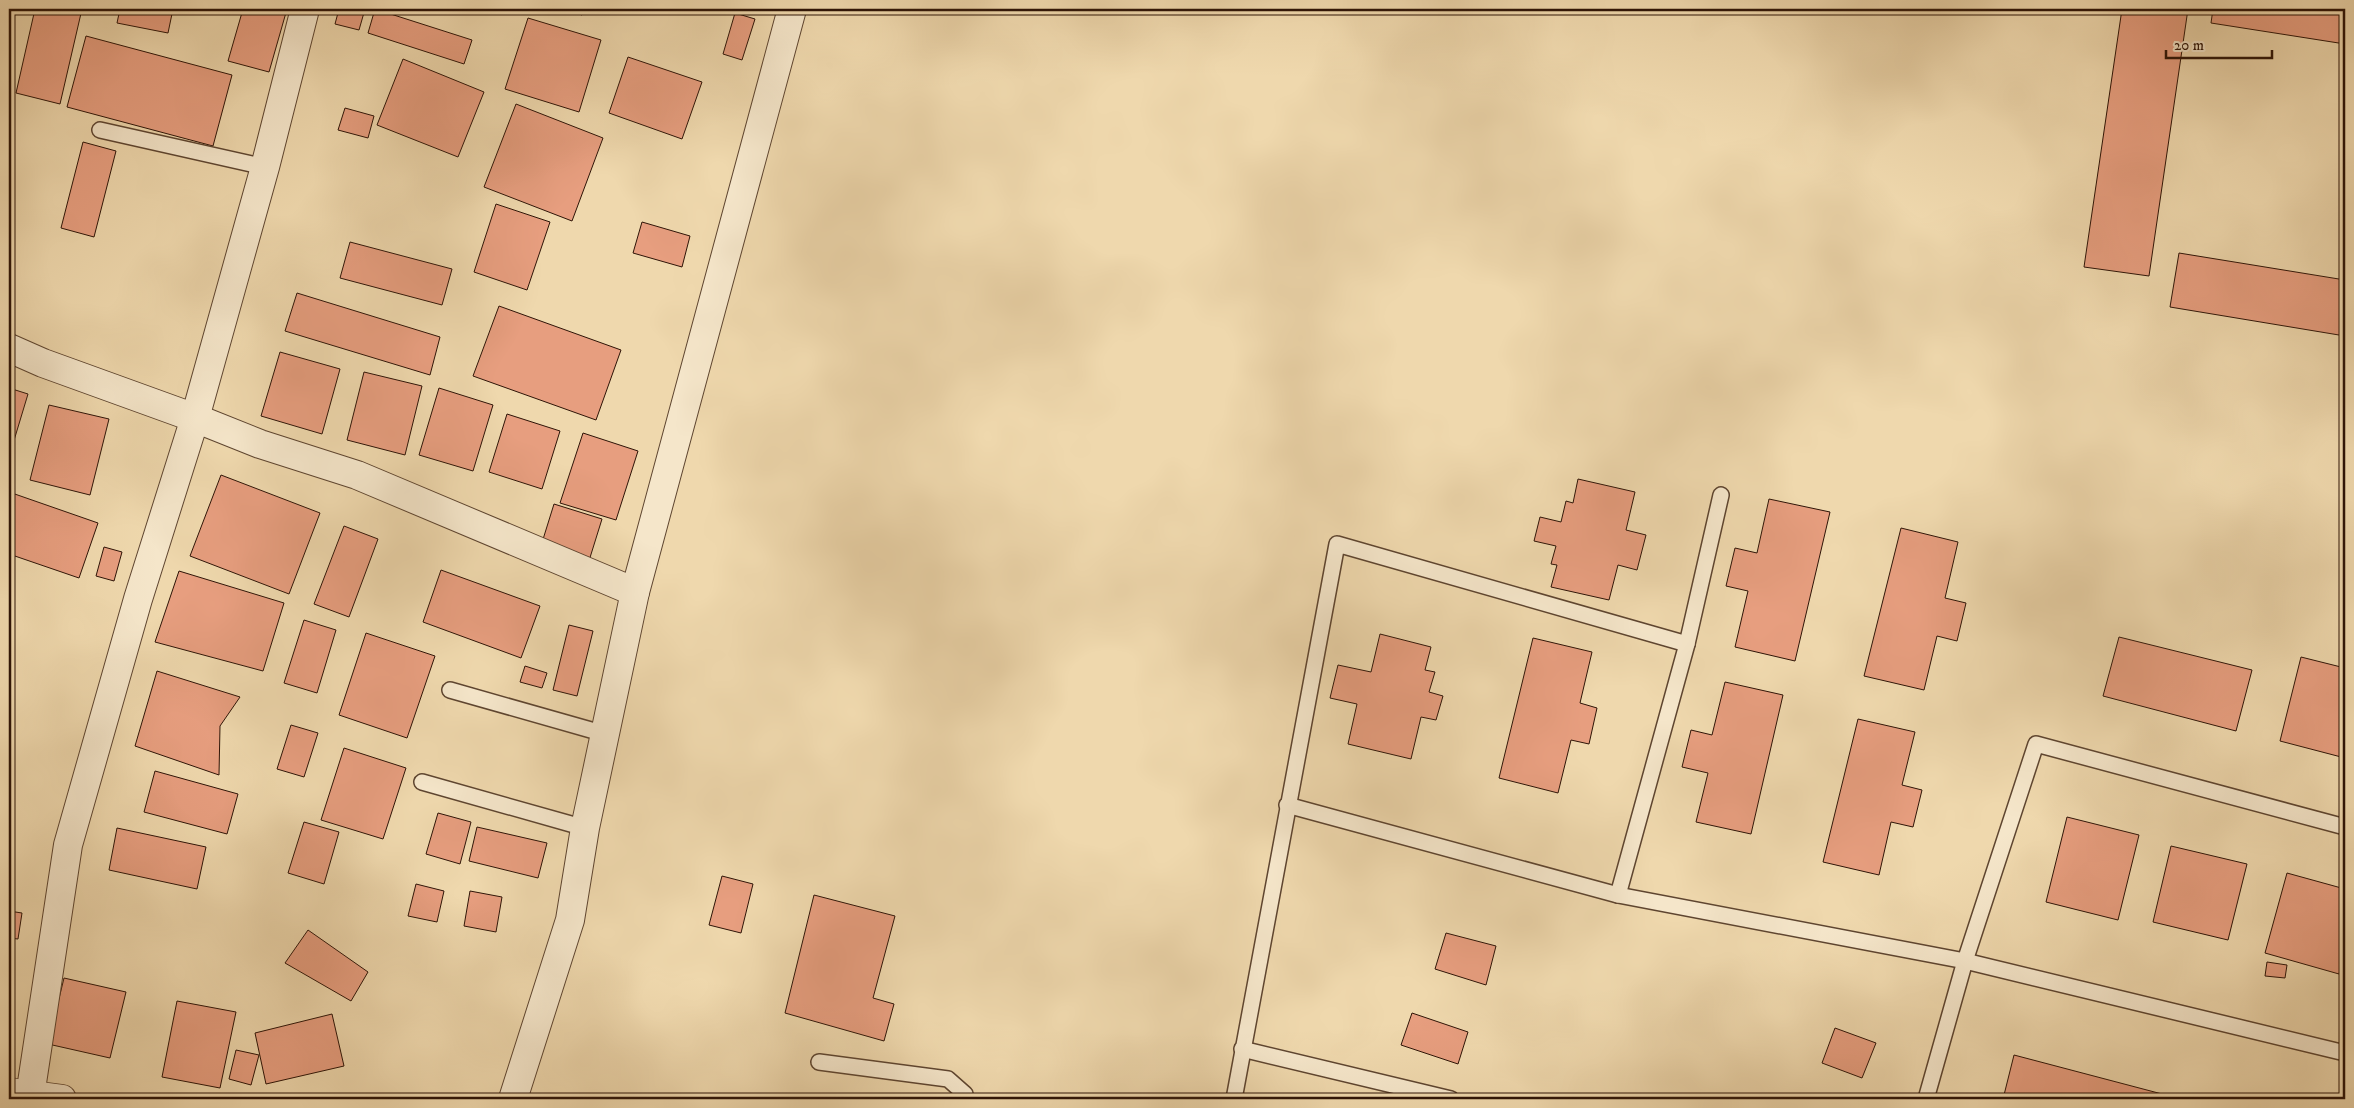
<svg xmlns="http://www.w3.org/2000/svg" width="2354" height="1108" viewBox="0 0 2354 1108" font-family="'IM FELL DW Pica',serif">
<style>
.building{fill:#e79e7f;stroke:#2e1407}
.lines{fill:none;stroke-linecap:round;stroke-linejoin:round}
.service-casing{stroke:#5e4530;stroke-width:18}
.minor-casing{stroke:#5e4530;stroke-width:30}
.service{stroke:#f5e6ca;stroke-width:15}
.minor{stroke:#f5e6ca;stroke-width:28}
</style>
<rect width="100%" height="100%" fill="#efd8ad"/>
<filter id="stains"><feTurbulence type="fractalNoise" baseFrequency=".004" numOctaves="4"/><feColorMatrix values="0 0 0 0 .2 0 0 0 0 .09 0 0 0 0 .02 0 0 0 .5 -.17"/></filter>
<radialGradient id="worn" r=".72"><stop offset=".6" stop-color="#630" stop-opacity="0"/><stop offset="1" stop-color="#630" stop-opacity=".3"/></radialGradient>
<g class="building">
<path d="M35,9H82L60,104L16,93Z"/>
<path d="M120,9H173L168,33L117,23Z"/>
<path d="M243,9H287L269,72L228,61Z"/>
<path d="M339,9H365L359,30L335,24Z"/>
<path d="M375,9L472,40L464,64L368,33Z"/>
<path d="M563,9H584L582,15Z"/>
<path d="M2122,9H2188L2149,276L2084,267Z"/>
<path d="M2213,9H2345V44L2211,23Z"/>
<path d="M735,13L755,19L742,60L723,54Z"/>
<path d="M528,18L601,40L579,112L505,89Z"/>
<path d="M86,36L232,75L213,146L67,107Z"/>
<path d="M628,57L702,82L682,139L609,113Z"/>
<path d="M403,59L484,92L458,157L377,125Z"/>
<path d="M516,104L603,138L572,221L484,187Z"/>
<path d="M345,108L374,116L368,138L338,130Z"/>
<path d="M83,142L116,151L94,237L61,228Z"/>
<path d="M496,204L550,222L527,290L474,272Z"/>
<path d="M642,222L690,236L682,267L633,253Z"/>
<path d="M350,242L452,269L442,305L340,278Z"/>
<path d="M2179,253L2345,280V336L2170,307Z"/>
<path d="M297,293L440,337L430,375L285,331Z"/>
<path d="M499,306L621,350L596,420L473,376Z"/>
<path d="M280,352L340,369L322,434L261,416Z"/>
<path d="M364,372L422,386L405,455L347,440Z"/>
<path d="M9,388L28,394L9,457Z"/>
<path d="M439,388L493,405L473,471L419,455Z"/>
<path d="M49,405L109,419L90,495L30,480Z"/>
<path d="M507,414L560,431L542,489L489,472Z"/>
<path d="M583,433L638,451L616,520L560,503Z"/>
<path d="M221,475L320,513L289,594L190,556Z"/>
<path d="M1578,479L1635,492L1626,530L1646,535L1637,570L1618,565L1609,600L1551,587L1557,565L1551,564L1556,546L1534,541L1540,517L1561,522L1566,501L1573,503Z"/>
<path d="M9,492L98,523L79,578L9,554Z"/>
<path d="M1769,499L1830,512L1795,661L1735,647L1748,591L1726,586L1735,548L1757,553Z"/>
<path d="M554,504L602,519L588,564L540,549Z"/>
<path d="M344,526L378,539L349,617L314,604Z"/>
<path d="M1901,528L1958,542L1945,598L1966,603L1957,641L1937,636L1924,690L1864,676Z"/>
<path d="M104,547L122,552L114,581L96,576Z"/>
<path d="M441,570L540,606L521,658L423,622Z"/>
<path d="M179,571L284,603L263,671L155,642Z"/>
<path d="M304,620L336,630L317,693L284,683Z"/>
<path d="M569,625L593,631L577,696L553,690Z"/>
<path d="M366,633L435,656L407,738L339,715Z"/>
<path d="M1380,634L1431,647L1425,670L1435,672L1429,692L1443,696L1436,720L1421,717L1411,759L1348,744L1357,704L1330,698L1338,665L1371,672Z"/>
<path d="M2119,637L2252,670L2236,731L2103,696Z"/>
<path d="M1533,638L1592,652L1580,703L1597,708L1589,744L1571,740L1558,793L1499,778Z"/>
<path d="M2301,657L2345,668V758L2280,741Z"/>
<path d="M525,666L547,673L542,688L520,682Z"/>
<path d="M157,671L240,697L220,726L219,775L135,746Z"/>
<path d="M1725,682L1783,695L1751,834L1696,822L1708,773L1682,767L1691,730L1712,735Z"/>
<path d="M1858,719L1915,732L1902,785L1922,790L1913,827L1891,822L1879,875L1823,862Z"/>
<path d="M291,725L318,733L304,777L277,769Z"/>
<path d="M344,748L406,768L383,839L321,820Z"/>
<path d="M155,771L238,794L227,834L144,812Z"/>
<path d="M438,813L471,822L460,864L426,854Z"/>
<path d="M2067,817L2139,835L2118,920L2046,902Z"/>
<path d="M304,822L339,832L324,884L288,873Z"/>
<path d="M477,827L547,843L538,878L469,861Z"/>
<path d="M117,828L206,847L197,889L109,870Z"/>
<path d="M2171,846L2247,864L2228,940L2153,922Z"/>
<path d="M2287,873L2345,889V950L2339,974L2265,953Z"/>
<path d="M722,876L753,884L741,933L709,925Z"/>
<path d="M416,884L444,891L437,922L408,916Z"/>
<path d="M470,891L502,897L496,932L464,926Z"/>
<path d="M814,895L895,916L873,998L894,1004L884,1041L785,1013Z"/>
<path d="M9,911L22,913L18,939L9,938Z"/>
<path d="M308,930L368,972L351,1001L285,963Z"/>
<path d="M1446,933L1496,946L1486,985L1435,969Z"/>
<path d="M2267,962L2287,965L2285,978L2265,976Z"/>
<path d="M64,978L126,992L110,1058L48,1044Z"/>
<path d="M177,1001L236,1012L220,1088L162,1077Z"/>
<path d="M1412,1013L1468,1032L1458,1064L1401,1045Z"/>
<path d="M332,1014L344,1066L266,1084L255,1033Z"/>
<path d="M1835,1028L1876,1043L1862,1078L1822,1063Z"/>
<path d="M236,1050L259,1055L251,1085L229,1079Z"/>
<path d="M2014,1055L2181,1099H2003Z"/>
</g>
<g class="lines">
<g class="service-casing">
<g id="service">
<path d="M100,130L265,167"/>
<path d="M450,690L605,734"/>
<path d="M422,782L585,828"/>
<path d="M1287,805L1618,895L1965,961L2345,1053"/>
<path d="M1618,895L1687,644L1721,495"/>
<path d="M1242,1049L1451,1099"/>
<path d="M819,1062L948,1079L965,1094L964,1099"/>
<path d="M1234,1099L1337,544L1687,644"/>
<path d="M1926,1099L1965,961L2036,744L2345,827"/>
</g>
</g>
<g class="minor-casing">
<g id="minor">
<path d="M9,348L43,363L195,418L260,444L357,475L635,592"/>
<path d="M9,1092L62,1099"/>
<path d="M30,1096L68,845L138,599L195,418L265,167L305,9"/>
<path d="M513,1099L570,920L585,828L635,592L792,9"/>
</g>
</g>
<use href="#service" class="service"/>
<use href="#minor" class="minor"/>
</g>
<rect width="2354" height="1108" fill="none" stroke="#efd8ad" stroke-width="30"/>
<rect x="10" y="10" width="2334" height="1088" fill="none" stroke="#2e1407" stroke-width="2.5"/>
<rect x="15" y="15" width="2324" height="1078" fill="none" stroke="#2e1407"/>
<path d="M2166 50v8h106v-8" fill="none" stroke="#2e1407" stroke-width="2.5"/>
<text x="2174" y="50" font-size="15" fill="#2e1407" stroke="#f5e6ca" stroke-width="4" paint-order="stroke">20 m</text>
<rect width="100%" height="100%" filter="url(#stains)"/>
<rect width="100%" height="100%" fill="url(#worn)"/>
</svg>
